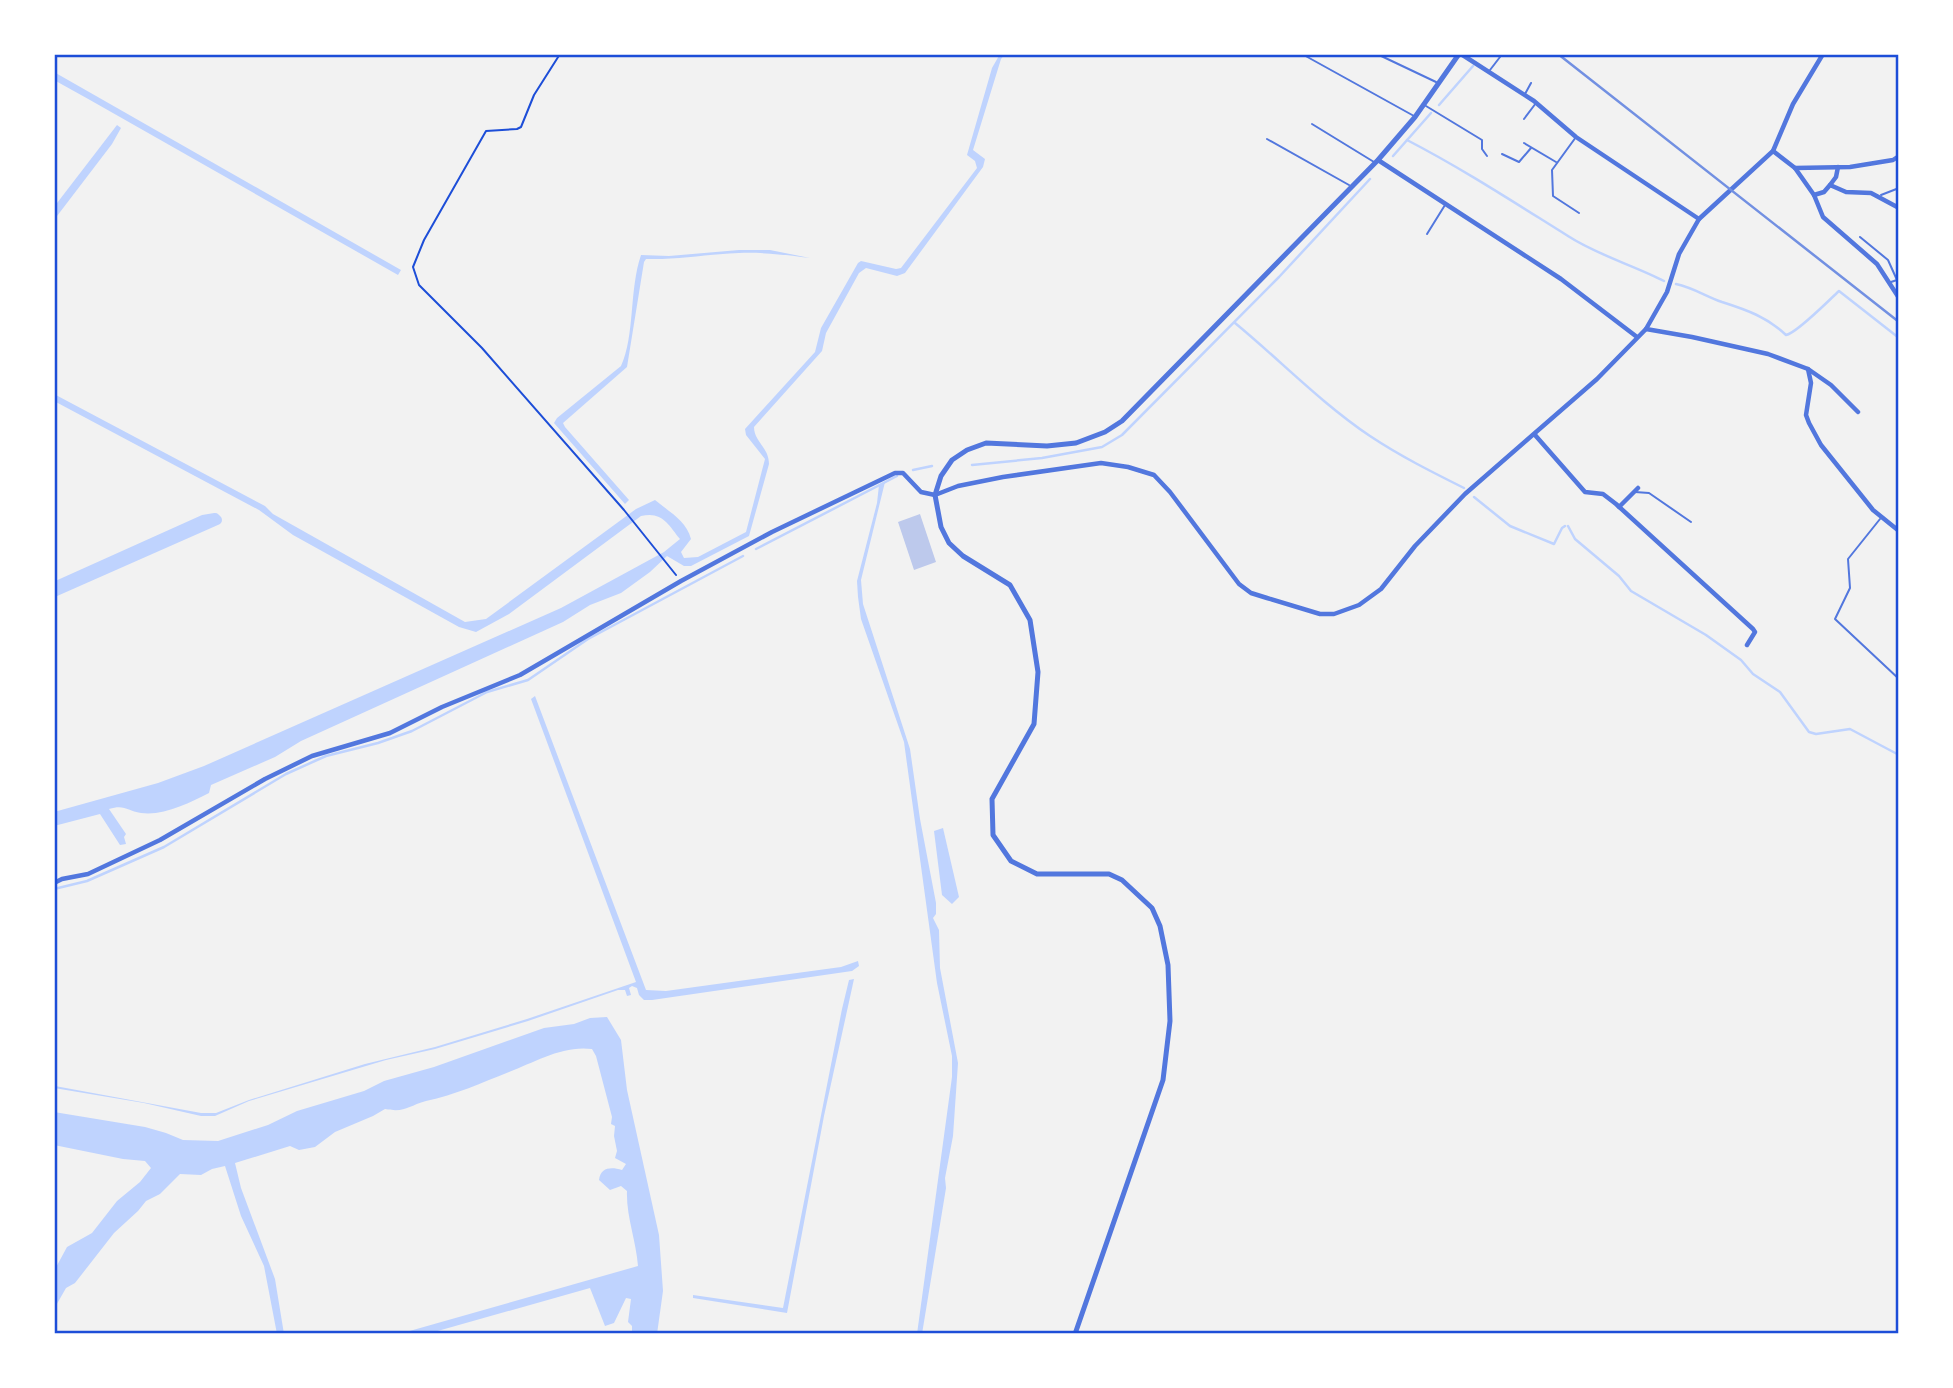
<svg xmlns="http://www.w3.org/2000/svg" width="1953" height="1388" viewBox="0 0 1953 1388" font-family="'Space Grotesk',sans-serif">
<style>
.water{fill:#bfd3fe}
.lines{fill:none;stroke-linecap:round;stroke-linejoin:round}
.stream{stroke:#bfd3fe;stroke-width:2.5}
.canal{stroke:#bfd3fe;stroke-width:10}
.building{fill:#bdc9ec}
.path{stroke:#1d4ed8;stroke-width:2}
.service{stroke:#5277de;stroke-width:2}
.minor{stroke:#5277de;stroke-width:4.5}
.tertiary{stroke:#5277de;stroke-width:5}
.rail{stroke:#7290e2;stroke-width:2.5}
.neatline{fill:none;stroke:#1d4ed8;stroke-width:2.5}
</style>
<rect width="100%" height="100%" fill="#f2f2f2"/>
<g class="water">
<path d="M1000,54H1005L1001,59L973,150L985,159L983,167L905,273L897,276L866,268L859,273L826,333L822,351L754,427C754,442 769,447 769,464L749,536L691,566H684L667,556L650,572L621,593L590,605L563,622L301,741L275,757L211,785L209,793C189,803 164,816 141,813C127,811 125,804 109,809L126,834L124,837L126,844L120,845L100,814L54,826V812L158,783L204,766L561,608L664,552L680,539C668,524 662,511 641,516L509,614L476,632L459,627L293,535L259,510L54,401V394L265,506L273,514L465,622L486,619L636,509L655,500C669,512 686,520 691,539L681,552L684,558L698,557L746,532L765,459L746,435L745,429L815,352L821,328L858,263L861,261L896,269L901,268L977,168L975,161L967,155L992,68Z"/>
<path d="M54,72L401,270L398,275L90,100L54,80Z"/>
<path d="M117,125L121,128L112,144L54,220V207Z"/>
<path d="M739,250H770L810,258C787,255 763,252 739,253C708,254 678,260 646,259L644,262L627,367L563,423L565,427L629,500L625,504L554,423L557,418L621,366C635,336 629,290 641,255L669,256Z"/>
<path d="M885,482L861,580L863,604L910,749L920,819L936,903V914L933,918L939,930L940,968L958,1063L953,1136L945,1178L946,1188L922,1334H917L952,1077V1056L937,983L904,742L861,619L858,597L857,581L877,503L879,485Z"/>
<path d="M535,696L646,990L666,991L841,967L858,961L859,966L852,971L652,1000H644L639,995L637,988L632,986L629,988L631,995L627,996L625,990H618L528,1021L435,1049L386,1060L249,1101L215,1116H201L144,1103L54,1088L55,1086L201,1113H216L249,1100L365,1064L435,1047L527,1019L636,982L531,699Z"/>
<path d="M943,828L959,897L952,904L942,895L934,831Z"/>
<path d="M854,979L824,1116L787,1313L693,1298V1295L783,1308L842,1009L849,980Z"/>
<path d="M607,1017L621,1040L627,1090L659,1235L663,1291L657,1334H632V1326L628,1322L631,1299L626,1298L614,1323L605,1326L590,1288L427,1334H399L638,1266C636,1240 626,1216 627,1191L621,1186L610,1190L599,1180C601,1167 611,1167 622,1170L626,1164L615,1158L617,1151L614,1136L615,1126L611,1124L612,1117L596,1056L592,1049C563,1045 535,1062 509,1072C481,1083 455,1095 426,1101C408,1106 405,1113 385,1109L373,1116L335,1132L315,1147L299,1150L290,1146L235,1163L241,1188L275,1279L284,1334H277L264,1266L241,1216L225,1166L212,1169L201,1175L180,1174L160,1194L146,1201L138,1211L114,1233L75,1283L66,1288L54,1309V1271L67,1247L92,1233L117,1201L140,1182L151,1168L145,1161L123,1159L54,1145V1112L145,1127L166,1133L183,1140L218,1141L268,1125L297,1111L364,1091L384,1081L434,1067L544,1028L574,1024L590,1018Z"/>
</g>
<g class="lines">
<g class="stream">
<path d="M1439,105L1473,66"/>
<path d="M1407,140C1463,169 1515,203 1568,236C1597,255 1633,265 1664,281"/>
<path d="M1393,156L1431,113"/>
<path d="M1676,284C1694,288 1705,296 1722,302C1747,310 1767,317 1786,335C1797,333 1828,301 1839,291L1899,338"/>
<path d="M1235,323C1280,360 1321,403 1370,436C1400,456 1432,472 1464,488"/>
<path d="M972,465L1042,458L1102,447L1122,435L1279,277L1370,179"/>
<path d="M913,470L932,466"/>
<path d="M1474,497L1510,526L1554,544L1562,528L1565,526"/>
<path d="M1568,526L1575,539L1619,576L1631,591L1706,635L1741,660L1753,674L1780,692L1809,732L1816,734L1850,729L1899,755"/>
<path d="M756,549L897,476"/>
<path d="M54,889L87,881L164,847L286,774L326,756L378,743L412,731L487,692L528,680L588,639L743,556"/>
</g>
<path class="canal" d="M54,587L203,520L215,518L217,520L54,592"/>
</g>
<path class="building" d="M920,514L936,562L914,570L898,522Z"/>
<g class="lines">
<path class="path" d="M560,54L534,95L521,127L517,129L486,131L424,240L413,267L419,285L482,348L624,510L676,575"/>
<g class="service">
<path d="M1302,54L1414,116"/>
<path d="M1377,54L1436,82"/>
<path d="M1490,70L1500,57"/>
<path d="M1525,94L1531,83"/>
<path d="M1426,106L1482,140V149L1487,156"/>
<path d="M1524,119L1536,103"/>
<path d="M1312,124L1374,162"/>
<path d="M1576,137L1552,170L1553,196L1579,213"/>
<path d="M1267,139L1349,185"/>
<path d="M1524,143L1556,162"/>
<path d="M1502,154L1519,162L1531,148"/>
<path d="M1881,195L1899,188"/>
<path d="M1427,234L1445,205"/>
<path d="M1860,237L1888,260L1897,280L1891,282"/>
<path d="M1635,492L1649,493L1691,522"/>
<path d="M1880,519L1848,559L1850,588L1835,619L1899,679"/>
</g>
<g class="minor">
<path d="M1461,54L1534,101L1576,137L1699,219"/>
<path d="M1773,151L1795,168L1814,195L1823,217L1877,264L1899,298"/>
<path d="M1378,160L1561,279L1637,337"/>
<path d="M1795,168L1850,167L1893,160L1899,156"/>
<path d="M1830,185L1836,177L1838,167"/>
<path d="M1814,195L1824,192L1830,185L1846,192L1871,193L1899,208"/>
<path d="M1646,329L1692,337L1768,354L1808,369L1831,385L1858,412"/>
<path d="M1808,369L1811,383L1806,415L1809,423L1821,445L1873,510L1899,531"/>
<path d="M1535,435L1585,492L1603,494L1616,504L1753,629L1755,632L1747,645"/>
<path d="M1619,507L1638,488"/>
<path d="M54,883L62,879L88,874L160,840L265,779L312,756L390,733L442,707L520,675L681,581L772,532L895,473H903L921,492L935,495L958,486L1003,477L1101,463L1128,467L1154,475L1170,492L1239,584L1251,593L1267,598L1320,614H1334L1359,605L1381,589L1415,546L1465,494L1597,379L1646,329L1667,292L1679,254L1699,219L1773,151L1793,104L1823,54"/>
</g>
<path class="tertiary" d="M1075,1334L1163,1080L1170,1021L1168,965L1160,926L1152,908L1122,880L1109,874H1037L1011,861L993,835L992,799L1034,724L1038,672L1030,620L1010,585L963,556L949,543L941,527L935,495L941,476L952,460L967,450L986,443L1047,446L1076,443L1105,432L1122,421L1378,160L1415,117L1459,54"/>
<path class="rail" d="M1558,54L1899,322"/>
</g>
<rect width="1953" height="1388" fill="none" stroke="#ffffff" stroke-width="112"/>
<rect x="56" y="56" width="1841" height="1276" class="neatline"/>
</svg>
